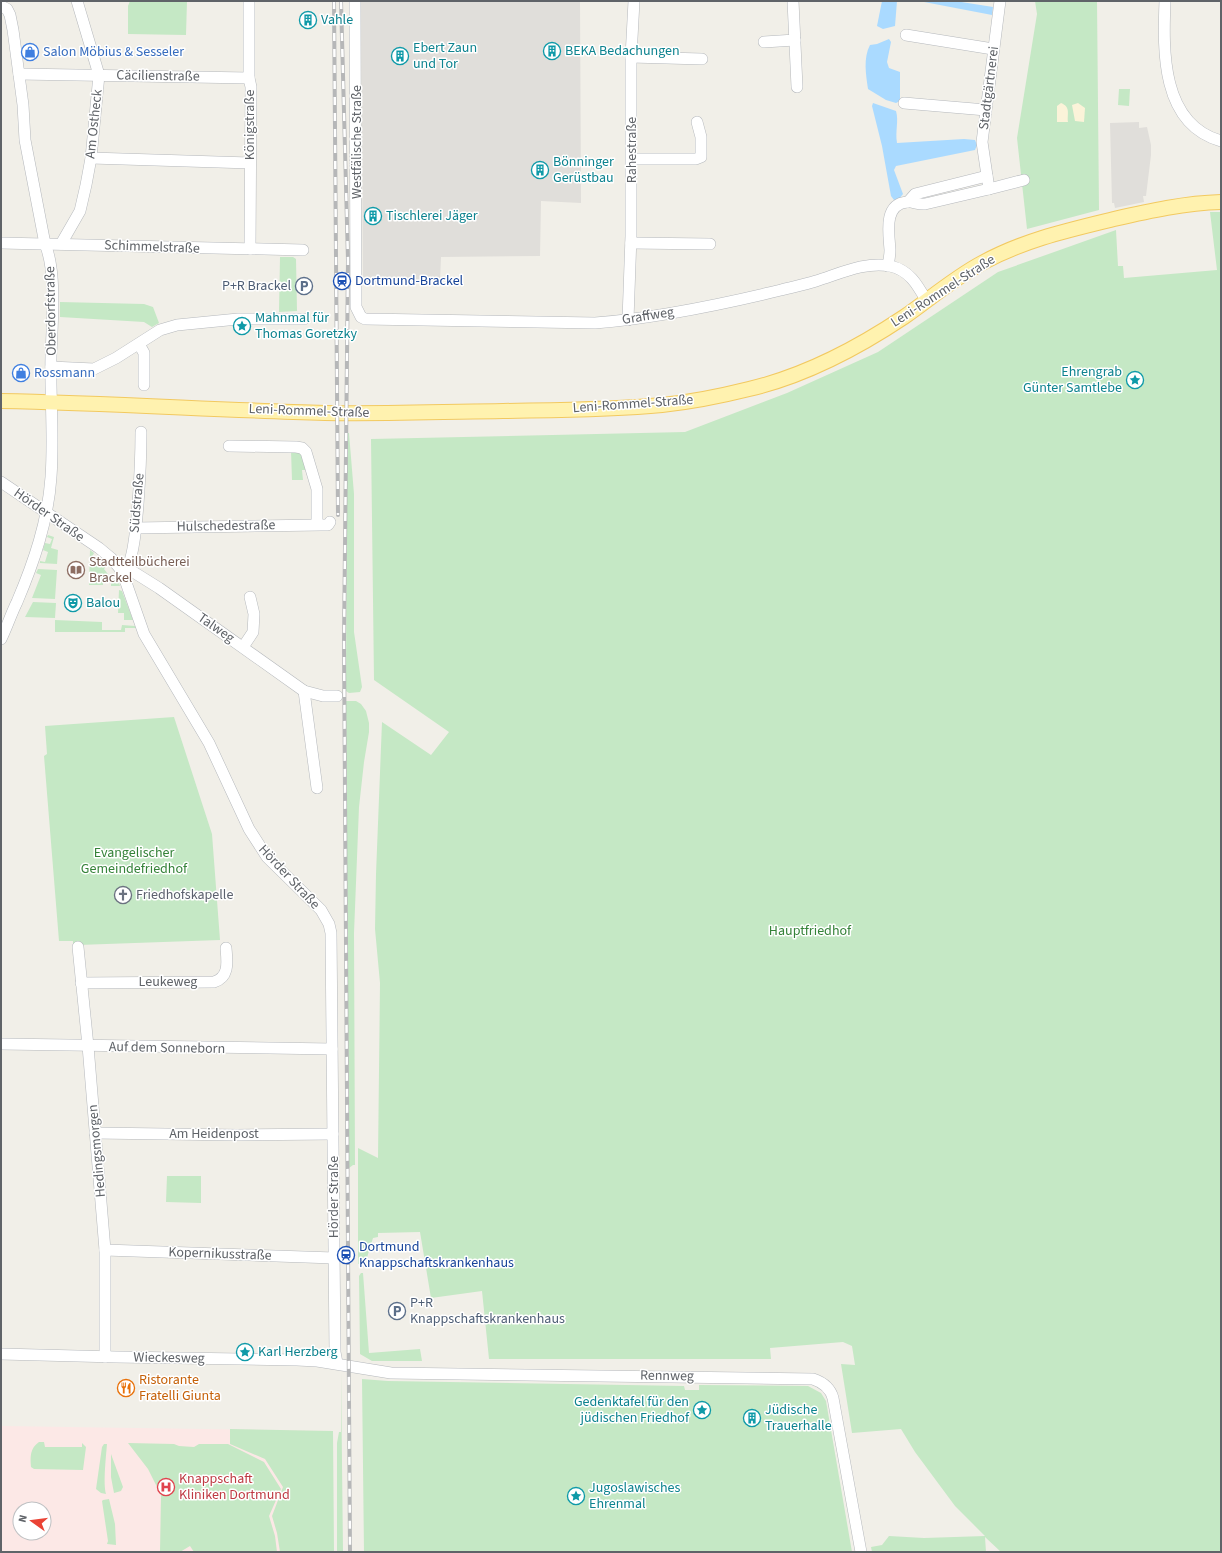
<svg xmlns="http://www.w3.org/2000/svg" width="1222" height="1553" viewBox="0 0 1222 1553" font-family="'Source Sans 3',sans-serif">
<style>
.industrial{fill:#e0deda}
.medical{fill:#fce8e6;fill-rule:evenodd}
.green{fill:#c5e8c5}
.sand{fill:#fbf3d9}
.water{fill:#aadaff}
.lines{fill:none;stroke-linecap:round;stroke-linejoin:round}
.minor-casing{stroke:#b5b8bc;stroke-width:12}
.major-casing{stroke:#f2c960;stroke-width:16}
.minor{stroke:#fff;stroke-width:11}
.major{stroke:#fff2af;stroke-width:14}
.rail-casing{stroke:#b6b7b8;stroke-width:4}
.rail{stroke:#fff;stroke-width:2.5;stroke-dasharray:8;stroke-linecap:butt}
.labels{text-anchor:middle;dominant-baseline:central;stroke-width:3;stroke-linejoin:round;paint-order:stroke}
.culture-label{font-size:14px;fill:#0d838f;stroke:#fff;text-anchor:start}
.shop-label{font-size:14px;fill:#366cbe;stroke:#fff;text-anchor:start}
.street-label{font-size:14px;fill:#5f6368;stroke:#fff}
.transit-label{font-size:14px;fill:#164399;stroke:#fff;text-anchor:start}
.service-label{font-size:14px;fill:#4e5e75;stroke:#fff;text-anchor:end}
.education-label{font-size:14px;fill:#785e54;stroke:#fff;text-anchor:start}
.park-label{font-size:14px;fill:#348238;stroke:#fff}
.worship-label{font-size:14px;fill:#5b616d;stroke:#fff;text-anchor:start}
.food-label{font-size:14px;fill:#c56008;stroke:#fff;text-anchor:start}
.health-label{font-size:14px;fill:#be3a42;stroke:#fff;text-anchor:start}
</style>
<rect width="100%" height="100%" fill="#f1efe8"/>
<g class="industrial">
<path d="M361,1H580L581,203L541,201L540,256L441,257L440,281L363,282Z"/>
<path d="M1139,122V128L1147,127L1151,145V155L1146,196H1143L1144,202L1115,208L1114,203H1112L1110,123Z"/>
</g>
<path class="medical" d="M1,1426L333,1431L331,1552H1ZM20,1509H44V1533H20Z"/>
<g class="green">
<path d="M130,1H187L186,35L128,34V6Z"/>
<path d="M1035,1H1097L1099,210L1027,229L1017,138L1037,14Z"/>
<path d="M1119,89H1130L1129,106L1118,105Z"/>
<path d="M1210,212H1221V1552H1001L985,1537L986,1552H872L871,1547L882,1545L889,1536L924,1538L985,1536L955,1506L915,1452L901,1429L852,1433L841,1364L855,1365L852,1346L843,1342L770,1348L771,1359H489L482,1291L431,1298L420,1232L378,1233V1237L373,1238L365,1264H358V1148L378,1158L380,983L375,929L376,874L382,722L431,755L449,732L374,680L371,439L685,432L787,393L878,352L998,272L1116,230L1118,266H1123L1124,278L1217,270Z"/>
<path d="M280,257H293L296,259L297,311L279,312Z"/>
<path d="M60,302L144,304L153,307L159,323L152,327L144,322L60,317Z"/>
<path d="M347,433H349L354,494V632L362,687L360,692L349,693L346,691Z"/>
<path d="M300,450L308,470H302L303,480H292L291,451Z"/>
<path d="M48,535L54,537L51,548L58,550L57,564L40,563V561L45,562L48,552L43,550L45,543L50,544L52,539L47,537Z"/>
<path d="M90,550L94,553L92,557L99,563L103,559L108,564L104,569L114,582L118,580L120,586H111V580H103V585H89Z"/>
<path d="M38,569L57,570L55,599L32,598L41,575L36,573Z"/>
<path d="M119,590L122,591L133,620H124V613H118Z"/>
<path d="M33,602L56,603L55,618L25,617Z"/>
<path d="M55,620L102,622V630H121L122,625L135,626L136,628H125V632H55Z"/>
<path d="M346,701H356L361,704L366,711L369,723V732L364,762L359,807L354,933L355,1165H353L349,1168Z"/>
<path d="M174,717L212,834L220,940L78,945H73V941H59L44,756L47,754L45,726Z"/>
<path d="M167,1176H201V1203L166,1202Z"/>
<path d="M361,1273H363L369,1353L420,1349L422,1361H372L360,1354L359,1276Z"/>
<path d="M341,1371L343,1552H337V1443L339,1432H341Z"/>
<path d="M362,1379L388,1381L684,1386L685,1390H699V1385L808,1386L821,1393L826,1401L852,1552H364Z"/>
<path d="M230,1429L333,1431L334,1552H280L277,1533L272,1516L283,1487L265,1459L230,1444Z"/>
<path d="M39,1442H44L45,1447H82V1443L86,1447L83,1470L34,1469L31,1467C30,1457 30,1448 39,1442Z"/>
<path d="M128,1443L174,1444L179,1446L194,1447L199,1444H228L264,1462L281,1489L269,1516L275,1536L277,1552H194L190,1546L180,1552H160L161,1495L148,1469Z"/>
<path d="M104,1444H107C106,1457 103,1483 106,1494L101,1493L96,1489L102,1447Z"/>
<path d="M111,1454L123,1487L121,1491L114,1493L111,1477Z"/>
<path d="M109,1499L115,1524L116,1545L107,1544L108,1541L102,1501L103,1500Z"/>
</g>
<g class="sand">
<path d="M1061,103C1071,107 1067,114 1068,122H1057V106Z"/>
<path d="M1078,103L1085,108L1084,122L1075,121L1072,105Z"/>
</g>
<g class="water">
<path d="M882,1H897L895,26L883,29L877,26Z"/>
<path d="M919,1H955L993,7L992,15Z"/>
<path d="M889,39L891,42L887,62L889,68L900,72V101L896,103L886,100L868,89C866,75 863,58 870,45L877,44Z"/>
<path d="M873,103L896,111C899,121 895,131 897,143L964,139L975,140L977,145L975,150L896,166L894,170L903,194L899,199L894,200L891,196L882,146L872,106Z"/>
</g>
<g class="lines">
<g class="minor-casing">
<g id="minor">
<path d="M249,1V78L251,87L250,249"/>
<path d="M355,1L356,307L361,317L365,319L595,323C657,318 719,305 781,290C792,287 804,285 816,281C839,274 866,261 890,266C909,270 917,284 926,300"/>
<path d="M793,1L797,87"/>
<path d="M1165,1C1163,51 1161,124 1221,141"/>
<path d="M1,6L7,9L10,15L13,30L23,105L25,140L45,244C57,272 52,324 51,356C50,396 54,437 51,477C48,521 34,562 17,602C11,614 7,627 1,639"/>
<path d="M906,35L993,49"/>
<path d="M764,42L795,40"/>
<path d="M631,57L702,59"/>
<path d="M19,74L249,78"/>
<path d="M904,103L986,110"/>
<path d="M91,158L250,163"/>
<path d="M632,159H696L701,157V137L697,122"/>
<path d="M989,189L1024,180"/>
<path d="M908,202L915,194L987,176"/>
<path d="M1,243L303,250"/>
<path d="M631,243L710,244"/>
<path d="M61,244L80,211L86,185L91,158L99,75L77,1"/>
<path d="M888,266C889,260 890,255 890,250C889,234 883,204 907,202C912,201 918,205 925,204L989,189L982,142L1000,1"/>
<path d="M628,320L631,236V57L634,1"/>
<path d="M139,344L144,353V385"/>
<path d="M51,367L94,369L116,358L160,330L177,325L238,319H304"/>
<path d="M229,446L296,447L302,448L306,452L317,489V524"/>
<path d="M1,482L99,548L111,558L122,571L144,634L209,743L249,829L267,857L321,910L329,924L331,933L335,1352L337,1363"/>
<path d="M136,528L321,525H328L330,522"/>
<path d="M127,568L159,588L304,691L323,696H337"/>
<path d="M122,571C122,570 126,568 127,567C138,552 141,455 141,432"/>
<path d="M243,647L253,632L254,614L250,597"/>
<path d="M304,691L317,788"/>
<path d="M78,947L88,1046L105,1250V1357"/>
<path d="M81,983L214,982C230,977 227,961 226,948"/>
<path d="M1,1044L332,1049"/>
<path d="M95,1133L237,1135L333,1134"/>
<path d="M105,1250L334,1258"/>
<path d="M1,1354L116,1357L297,1360L317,1361L391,1373L813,1379C822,1382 830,1387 833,1398L861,1552"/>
</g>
</g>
<g class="major-casing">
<path id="major" d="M1,401C109,403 217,410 325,413C384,414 444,412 503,411C556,410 609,410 662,405C691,402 721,396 749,389C805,376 856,349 904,317C930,299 954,278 982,263C1024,240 1069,230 1114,219C1149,211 1185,203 1221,202"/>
</g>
<use href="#minor" class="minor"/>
<use href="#major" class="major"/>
<g class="rail-casing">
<g id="rail">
<path d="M334,1L338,515"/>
<path d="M341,1L348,260L344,642L350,1552"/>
</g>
</g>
<use href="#rail" class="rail"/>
</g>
<defs>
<g id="building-ring" transform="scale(0.9)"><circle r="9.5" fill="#fff" stroke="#0f9aa8" stroke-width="1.5"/><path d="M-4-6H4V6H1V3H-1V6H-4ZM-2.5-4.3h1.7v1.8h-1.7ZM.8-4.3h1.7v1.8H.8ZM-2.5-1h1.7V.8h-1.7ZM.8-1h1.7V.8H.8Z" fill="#0f9aa8"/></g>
<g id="shop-ring" transform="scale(0.9)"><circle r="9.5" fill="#fff" stroke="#3f7fe0" stroke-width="1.5"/><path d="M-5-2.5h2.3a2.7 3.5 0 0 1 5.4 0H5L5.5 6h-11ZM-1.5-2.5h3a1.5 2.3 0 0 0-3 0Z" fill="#3f7fe0"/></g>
<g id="station-ring" transform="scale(0.9)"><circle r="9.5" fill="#fff" stroke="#1a4fb4" stroke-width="1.5"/><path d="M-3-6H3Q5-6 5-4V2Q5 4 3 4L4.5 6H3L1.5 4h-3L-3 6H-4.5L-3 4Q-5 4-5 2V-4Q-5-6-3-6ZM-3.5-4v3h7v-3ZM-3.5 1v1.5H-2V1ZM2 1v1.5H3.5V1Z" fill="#1a4fb4"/></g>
<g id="parking-ring" transform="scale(0.9)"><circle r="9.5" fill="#fff" stroke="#5c6f8a" stroke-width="1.5"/><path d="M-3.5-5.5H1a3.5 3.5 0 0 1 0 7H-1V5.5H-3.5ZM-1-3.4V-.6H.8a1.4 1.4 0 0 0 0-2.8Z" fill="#5c6f8a"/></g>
<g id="sight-ring" transform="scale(0.9)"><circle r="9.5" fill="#fff" stroke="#0f9aa8" stroke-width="1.5"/><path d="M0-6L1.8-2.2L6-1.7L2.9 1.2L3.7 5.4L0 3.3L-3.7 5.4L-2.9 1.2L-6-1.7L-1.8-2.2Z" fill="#0f9aa8"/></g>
<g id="library-ring" transform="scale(0.9)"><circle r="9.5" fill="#fff" stroke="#8d6e63" stroke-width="1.5"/><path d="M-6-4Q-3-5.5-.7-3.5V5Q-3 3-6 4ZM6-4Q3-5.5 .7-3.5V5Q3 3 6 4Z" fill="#8d6e63"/></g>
<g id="theatre-ring" transform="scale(0.9)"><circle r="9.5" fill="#fff" stroke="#0f9aa8" stroke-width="1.5"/><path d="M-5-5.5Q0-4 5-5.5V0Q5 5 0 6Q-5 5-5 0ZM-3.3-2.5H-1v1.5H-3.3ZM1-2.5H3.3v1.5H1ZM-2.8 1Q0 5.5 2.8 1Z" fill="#0f9aa8"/></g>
<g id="church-ring" transform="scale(0.9)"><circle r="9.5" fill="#fff" stroke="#6b7280" stroke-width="1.5"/><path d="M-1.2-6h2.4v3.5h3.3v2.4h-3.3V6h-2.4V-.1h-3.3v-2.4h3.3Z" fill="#6b7280"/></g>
<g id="restaurant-ring" transform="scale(0.9)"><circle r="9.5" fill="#fff" stroke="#e8710a" stroke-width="1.5"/><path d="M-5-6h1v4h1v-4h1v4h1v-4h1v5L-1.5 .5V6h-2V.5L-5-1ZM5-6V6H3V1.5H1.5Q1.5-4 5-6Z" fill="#e8710a"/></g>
<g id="hospital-ring" transform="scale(0.9)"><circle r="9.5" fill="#fff" stroke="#e0444e" stroke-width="1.5"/><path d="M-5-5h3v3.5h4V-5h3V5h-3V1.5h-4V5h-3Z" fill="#e0444e"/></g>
</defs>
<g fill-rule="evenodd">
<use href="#building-ring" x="308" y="20"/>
<use href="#building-ring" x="552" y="51"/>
<use href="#shop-ring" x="30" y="52"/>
<use href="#building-ring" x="400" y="56"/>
<use href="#building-ring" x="540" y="170"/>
<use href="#building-ring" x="373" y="216"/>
<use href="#station-ring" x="342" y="281"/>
<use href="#parking-ring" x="304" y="286"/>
<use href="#sight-ring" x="242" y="326"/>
<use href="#shop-ring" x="21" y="373"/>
<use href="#sight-ring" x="1135" y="380"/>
<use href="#library-ring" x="76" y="570"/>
<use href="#theatre-ring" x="73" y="603"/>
<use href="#church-ring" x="123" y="895"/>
<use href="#station-ring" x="346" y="1255"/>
<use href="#parking-ring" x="397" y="1311"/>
<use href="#sight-ring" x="245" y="1352"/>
<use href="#restaurant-ring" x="126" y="1388"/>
<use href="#sight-ring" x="702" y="1410"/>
<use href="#building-ring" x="752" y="1418"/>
<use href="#hospital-ring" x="166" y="1487"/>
<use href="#sight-ring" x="576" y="1496"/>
</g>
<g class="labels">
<g class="culture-label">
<text x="321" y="20">Vahle</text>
<text x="413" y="48">Ebert Zaun<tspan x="413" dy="16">und Tor</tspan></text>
<text x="565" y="51">BEKA Bedachungen</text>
<text x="553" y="162">Bönninger<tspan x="553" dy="16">Gerüstbau</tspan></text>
<text x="386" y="216">Tischlerei Jäger</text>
<text x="255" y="318">Mahnmal für<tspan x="255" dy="16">Thomas Goretzky</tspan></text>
<text x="1122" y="372" text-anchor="end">Ehrengrab<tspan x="1122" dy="16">Günter Samtlebe</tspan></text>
<text x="86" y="603">Balou</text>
<text x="258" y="1352">Karl Herzberg</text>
<text x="689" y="1402" text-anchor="end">Gedenktafel für den<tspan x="689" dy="16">jüdischen Friedhof</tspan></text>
<text x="765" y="1410">Jüdische<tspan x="765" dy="16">Trauerhalle</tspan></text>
<text x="589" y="1488">Jugoslawisches<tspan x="589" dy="16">Ehrenmal</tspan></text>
</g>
<g class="shop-label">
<text x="43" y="52">Salon Möbius &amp; Sesseler</text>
<text x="34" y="373">Rossmann</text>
</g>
<g class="street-label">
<text transform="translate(158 76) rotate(1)">Cäcilienstraße</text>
<text transform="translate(989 88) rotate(-83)">Stadtgärtnerei</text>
<text transform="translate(94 124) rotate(-84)">Am Ostheck</text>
<text transform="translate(250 125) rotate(-90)">Königstraße</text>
<text transform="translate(357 142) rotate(-90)">Westfälische Straße</text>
<text transform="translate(632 150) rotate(-90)">Rahestraße</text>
<text transform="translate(152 247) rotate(2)">Schimmelstraße</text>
<text transform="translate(943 291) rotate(-33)">Leni-Rommel-Straße</text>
<text transform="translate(51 311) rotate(-91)">Oberdorfstraße</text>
<text transform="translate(648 316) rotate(-9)">Graffweg</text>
<text transform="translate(633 404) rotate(-4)">Leni-Rommel-Straße</text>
<text transform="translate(309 411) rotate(2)">Leni-Rommel-Straße</text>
<text transform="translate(137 503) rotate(-85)">Südstraße</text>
<text transform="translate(49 515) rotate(35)">Hörder Straße</text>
<text transform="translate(226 526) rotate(-1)">Hulschedestraße</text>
<text transform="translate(216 628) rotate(35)">Talweg</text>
<text transform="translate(289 877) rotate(47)">Hörder Straße</text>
<text x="168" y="982">Leukeweg</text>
<text transform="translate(167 1048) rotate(1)">Auf dem Sonneborn</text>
<text x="214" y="1134">Am Heidenpost</text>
<text transform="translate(97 1151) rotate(-95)">Hedingsmorgen</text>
<text transform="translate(334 1197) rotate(-90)">Hörder Straße</text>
<text transform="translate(220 1254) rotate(2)">Kopernikusstraße</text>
<text transform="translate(169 1358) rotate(1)">Wieckesweg</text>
<text transform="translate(667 1376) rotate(1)">Rennweg</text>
</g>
<g class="transit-label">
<text x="355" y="281">Dortmund-Brackel</text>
<text x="359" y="1247">Dortmund<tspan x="359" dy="16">Knappschaftskrankenhaus</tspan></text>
</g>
<g class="service-label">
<text x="291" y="286">P+R Brackel</text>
<text x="410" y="1303" text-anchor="start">P+R<tspan x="410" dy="16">Knappschaftskrankenhaus</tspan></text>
</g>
<g class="education-label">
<text x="89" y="562">Stadtteilbücherei<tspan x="89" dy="16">Brackel</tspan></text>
</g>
<g class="park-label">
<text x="134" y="853">Evangelischer<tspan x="134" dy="16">Gemeindefriedhof</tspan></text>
<text x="810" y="931">Hauptfriedhof</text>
</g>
<g class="worship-label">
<text x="136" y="895">Friedhofskapelle</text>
</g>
<g class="food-label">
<text x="139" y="1380">Ristorante<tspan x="139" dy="16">Fratelli Giunta</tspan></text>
</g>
<g class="health-label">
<text x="179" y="1479">Knappschaft<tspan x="179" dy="16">Kliniken Dortmund</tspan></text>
</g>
</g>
<rect width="1222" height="1553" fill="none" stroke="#5f6368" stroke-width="4"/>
<g transform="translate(32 1521) rotate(284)"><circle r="19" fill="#ffffff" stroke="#bfc1c3"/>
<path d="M0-3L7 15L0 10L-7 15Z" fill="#ea4335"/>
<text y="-6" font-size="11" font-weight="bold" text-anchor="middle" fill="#5f6368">N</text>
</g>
</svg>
